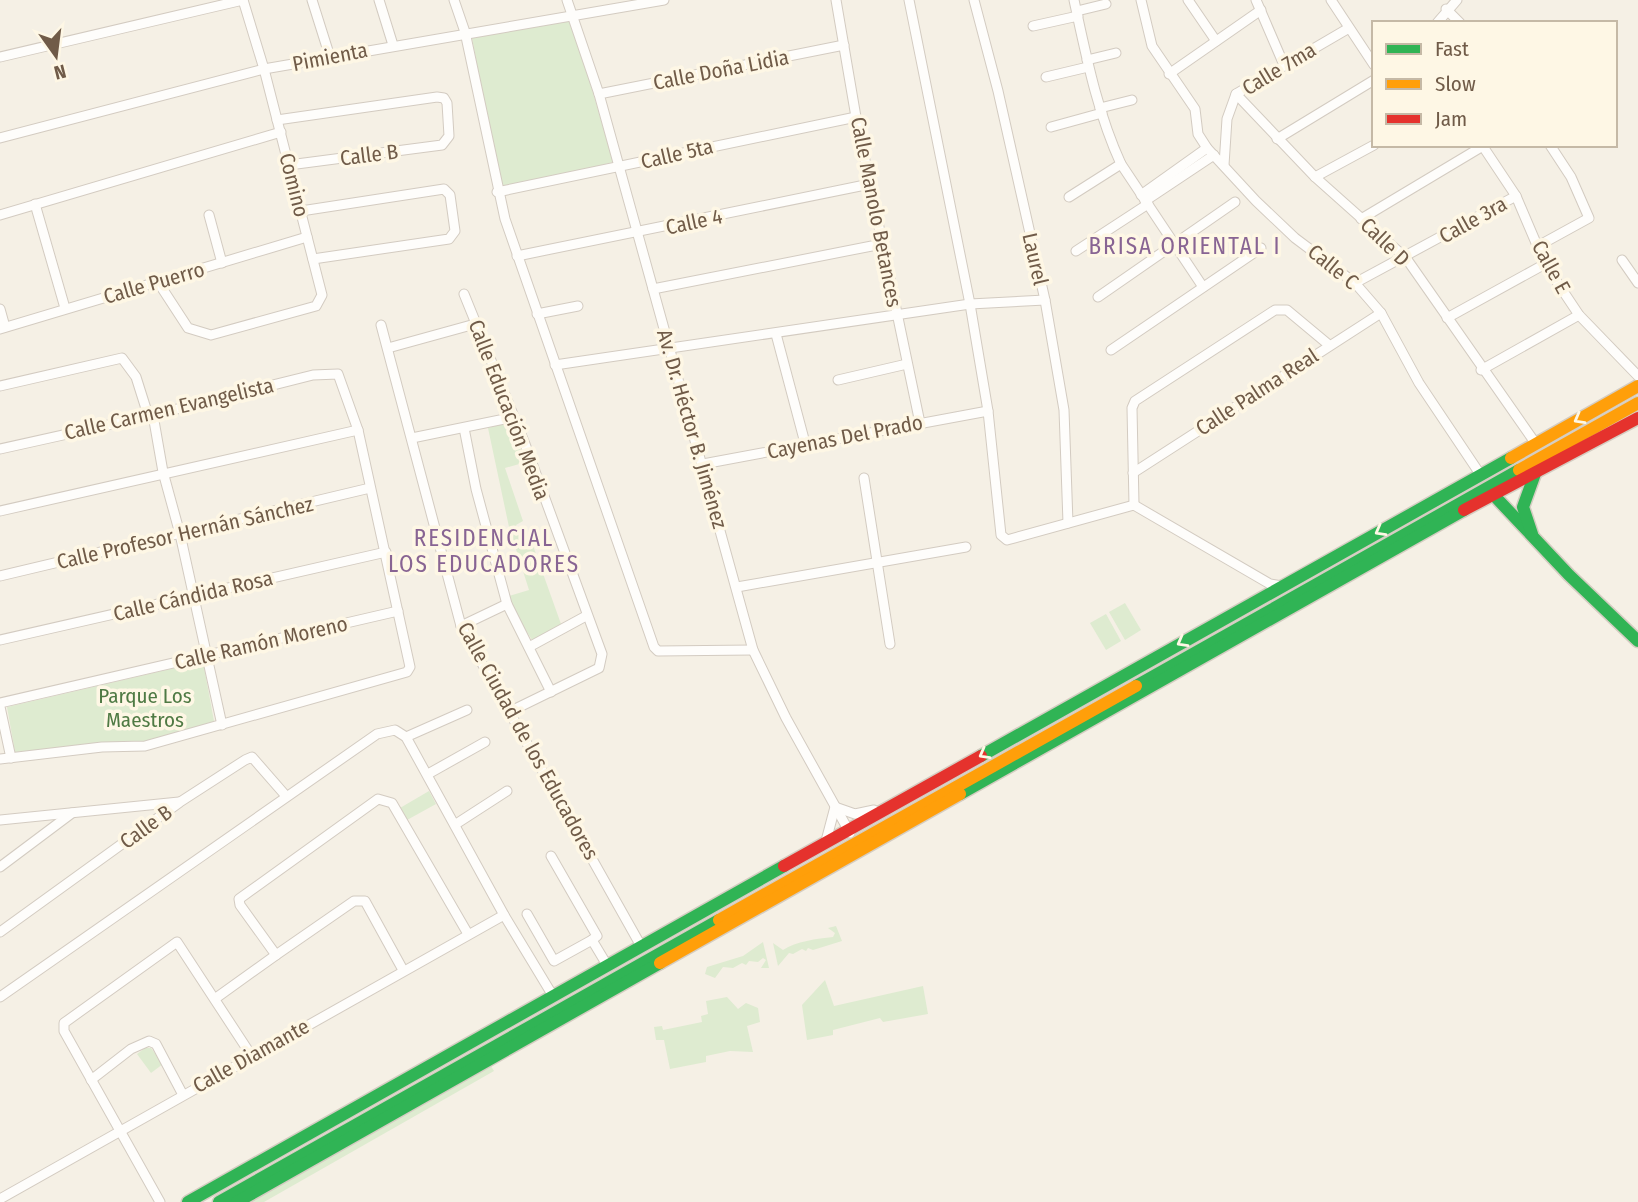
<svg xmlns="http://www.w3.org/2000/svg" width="1638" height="1202" viewBox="0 0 1638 1202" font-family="'Fira Sans Condensed',sans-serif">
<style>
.green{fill:#deebd0}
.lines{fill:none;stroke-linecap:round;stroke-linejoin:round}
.street-casing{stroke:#d3cbc1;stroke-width:11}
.fast-casing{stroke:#d5cdc2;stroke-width:15}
.slow-casing{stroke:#d5cdc2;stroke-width:15}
.jam-casing{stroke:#d5cdc2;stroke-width:15}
.street{stroke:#fefdfb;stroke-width:9}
.fast{stroke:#30b455;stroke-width:12}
.slow{stroke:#ff9f0a;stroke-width:12}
.jam{stroke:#e5322d;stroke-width:12}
.oneway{stroke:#fef7e5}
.labels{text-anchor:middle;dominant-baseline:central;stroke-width:7;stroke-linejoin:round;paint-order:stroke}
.street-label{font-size:21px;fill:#705b48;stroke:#fef7e5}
.park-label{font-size:21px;fill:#4f7a44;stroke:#fef7e5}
.neighbourhood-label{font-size:23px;letter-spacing:2px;fill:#886493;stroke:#fef7e5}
</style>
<rect width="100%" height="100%" fill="#f5f0e5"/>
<g class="green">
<path d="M572,20L613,162L501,191L472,38Z"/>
<path d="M510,422L526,462L505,468L523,521L516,525L521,542L531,540L561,624L532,640L514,611L509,596L529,590L509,527L488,428Z"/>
<path d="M1125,603L1141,630L1125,640L1109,612Z"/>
<path d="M1106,614L1121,641L1106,650L1090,623Z"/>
<path d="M200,662L204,667L214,721L212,723L145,742L15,752L7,707Z"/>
<path d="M429,791L436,804L407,820L400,808Z"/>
<path d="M836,926L842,941L813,950L808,948L806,951L802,949L793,954L789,953L778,966L773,943L783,950C796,941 817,939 833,937L835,933L828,928Z"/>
<path d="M763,942L769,968H761L766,960L763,958L758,962L749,961L746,965L742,963L733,968L723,967L715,978L705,974L707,967L743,956Z"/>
<path d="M825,980L834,1006L923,986L928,1014L883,1022L880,1018L833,1030V1035L807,1040L802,1005Z"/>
<path d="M727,997L738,1009L746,1003L758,1008L760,1022L747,1026L753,1052L730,1051L706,1056V1062L670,1069L664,1040H656L654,1027L662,1026L663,1030L702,1022L701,1016L708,1014L706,1001Z"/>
<path d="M145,1048H151L163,1064L151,1073L137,1054Z"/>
<path d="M483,1053L494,1071L264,1202H219Z"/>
</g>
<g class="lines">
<g class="street-casing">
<g id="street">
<path d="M312,0L330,57"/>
<path d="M379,0L393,45"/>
<path d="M454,0L465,32L505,219L654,647L658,651L753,650"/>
<path d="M567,0L599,94L753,650L786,718L850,833"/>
<path d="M836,0L856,117L920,423"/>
<path d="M909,0L970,304L988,411L1001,535L1007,540L1134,505L1270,584L1282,586"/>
<path d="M974,0L998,91L1045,300L1064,410L1068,523"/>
<path d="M1074,0C1086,55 1097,112 1121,164L1203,287"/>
<path d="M1141,0L1152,46L1195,109L1198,134L1207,148L1256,201L1295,238L1355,283L1381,313L1419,383L1480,474"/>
<path d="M1188,0L1216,41"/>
<path d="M1256,0L1284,65"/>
<path d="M1331,0L1374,65"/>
<path d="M1446,9L1460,23"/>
<path d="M1077,11L1106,4"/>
<path d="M1437,23L1457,0"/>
<path d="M1033,26L1078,16"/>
<path d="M0,57L243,0"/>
<path d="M1087,60L1116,53"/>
<path d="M1169,74L1261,10"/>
<path d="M1046,77L1088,67"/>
<path d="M599,94L844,45"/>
<path d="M1236,94L1315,177L1406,258L1536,444"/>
<path d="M1100,108L1132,100"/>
<path d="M277,120L437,97L444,98L447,103L449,136L442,145L289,165"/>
<path d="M1051,127L1102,113"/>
<path d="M0,138L264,69L664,0"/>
<path d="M1277,139L1374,80"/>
<path d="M1482,145L1516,196L1545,264L1579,315L1638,376"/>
<path d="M1224,165L1227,119L1236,94L1349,28"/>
<path d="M1315,177L1374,145"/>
<path d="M497,192L856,117"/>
<path d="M1141,195L1207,148"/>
<path d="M1069,197L1121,164"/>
<path d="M1145,201L1214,155"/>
<path d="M35,204L65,308"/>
<path d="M301,211L444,189L450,195L455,231L449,239L313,259"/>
<path d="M0,215L281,132"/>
<path d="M209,215L222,263"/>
<path d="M1361,219L1483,146"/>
<path d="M1538,246L1589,218L1571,177L1550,145"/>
<path d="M1076,251L1148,204"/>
<path d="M517,256L870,184"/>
<path d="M1622,260L1638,283"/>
<path d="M158,282L188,328L211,335L316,306L322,295L264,69L243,0"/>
<path d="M1355,283L1516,196"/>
<path d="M653,289L882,244"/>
<path d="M464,294L525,444L602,654L599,668L509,712"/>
<path d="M1098,297L1235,202"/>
<path d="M0,309L5,327"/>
<path d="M537,314L578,306"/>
<path d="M1447,318L1545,264"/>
<path d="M381,325L461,626L641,946"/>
<path d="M0,329L307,237"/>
<path d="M776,334L805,443"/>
<path d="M388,348L475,324"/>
<path d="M1111,350L1261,248"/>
<path d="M555,365L970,304L1045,300"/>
<path d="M1481,370L1579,315"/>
<path d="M838,380L907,364"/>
<path d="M0,386L122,358L136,377L148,415"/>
<path d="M153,415L163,472L180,534L222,725"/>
<path d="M464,428L476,489L507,604L551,692"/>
<path d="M412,438L514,417"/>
<path d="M0,449L153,415L313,375L338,374L358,430L410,667L407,672L145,746L102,747L0,759"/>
<path d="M703,464L988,411"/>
<path d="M1133,473L1381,313"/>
<path d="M864,478L890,644"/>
<path d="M1134,505L1132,408L1135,401L1275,310H1287L1329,345"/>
<path d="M0,511L358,430"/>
<path d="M0,576L370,488"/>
<path d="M737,587L966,547"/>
<path d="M461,626L507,604"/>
<path d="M0,640L386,552"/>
<path d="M529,647L586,616"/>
<path d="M0,703L398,611"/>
<path d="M0,707L11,758"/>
<path d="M406,737L467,710"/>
<path d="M428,774L485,742"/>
<path d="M0,820L179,802"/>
<path d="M456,824L507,791"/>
<path d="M826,841L835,807L855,814L874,810"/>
<path d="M551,856L597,936L592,940"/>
<path d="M0,867L72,813"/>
<path d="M527,914L554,961L592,940L607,965"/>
<path d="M0,932L180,802L245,760L252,757L286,796"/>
<path d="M276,955L354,901H365L403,970"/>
<path d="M0,997L377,734L395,730L406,737L504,915L553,996"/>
<path d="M216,998L276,955L240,905L239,899L378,799L392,803L468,934"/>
<path d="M91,1080L131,1049L149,1041L156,1044L183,1095"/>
<path d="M0,1199L504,915"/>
<path d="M160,1202L64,1031V1023L177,942L251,1055"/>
</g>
</g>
<g class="fast-casing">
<g id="fast">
<path d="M1488,489L1569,575L1638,641"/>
<path d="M1532,534L1523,507L1536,471"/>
<path d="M1136,686L1519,470"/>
<path d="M981,756L1511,458"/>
<path d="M960,794L1464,510"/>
<path d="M188,1202L784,866"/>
<path d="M219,1202L719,920"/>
<path d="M237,1202L660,963"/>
</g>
</g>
<g class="slow-casing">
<g id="slow">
<path d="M1511,458L1638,386"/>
<path d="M1519,470L1638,403"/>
<path d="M719,920L1136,686"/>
<path d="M660,963L960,794"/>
</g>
</g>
<g class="jam-casing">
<g id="jam">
<path d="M1464,510L1638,418"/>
<path d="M784,866L981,756"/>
</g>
</g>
<use href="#street" class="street"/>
<use href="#fast" class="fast"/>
<use href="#slow" class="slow"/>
<use href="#jam" class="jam"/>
</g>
<defs><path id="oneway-chevron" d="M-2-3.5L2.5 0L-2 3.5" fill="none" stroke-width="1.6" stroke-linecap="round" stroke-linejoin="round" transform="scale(1.75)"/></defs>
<g class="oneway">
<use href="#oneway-chevron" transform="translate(1579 419) rotate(151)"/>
<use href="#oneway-chevron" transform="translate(1380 531) rotate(151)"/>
<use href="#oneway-chevron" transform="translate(1182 642) rotate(151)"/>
<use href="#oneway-chevron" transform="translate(984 754) rotate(151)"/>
</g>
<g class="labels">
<g class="street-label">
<text transform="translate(330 57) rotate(-11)">Pimienta</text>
<text transform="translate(1279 69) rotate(-31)">Calle 7ma</text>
<text transform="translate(721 70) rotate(-11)">Calle Doña Lidia</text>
<text transform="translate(677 154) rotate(-13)">Calle 5ta</text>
<text transform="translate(369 155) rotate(-7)">Calle B</text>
<text transform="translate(294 185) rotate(76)">Comino</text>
<text transform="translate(876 212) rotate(79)">Calle Manolo Betances</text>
<text transform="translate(1473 220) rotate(-29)">Calle 3ra</text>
<text transform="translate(694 222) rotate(-12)">Calle 4</text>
<text transform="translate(1385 242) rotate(44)">Calle D</text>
<text transform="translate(1035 259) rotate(77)">Laurel</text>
<text transform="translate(1333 267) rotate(39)">Calle C</text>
<text transform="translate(1551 267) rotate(61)">Calle E</text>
<text transform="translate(154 283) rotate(-16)">Calle Puerro</text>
<text transform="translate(1257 392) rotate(-33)">Calle Palma Real</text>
<text transform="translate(169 409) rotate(-13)">Calle Carmen Evangelista</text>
<text transform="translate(509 410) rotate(69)">Calle Educación Media</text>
<text transform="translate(692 429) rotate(74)">Av. Dr. Héctor B. Jiménez</text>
<text transform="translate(845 437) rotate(-11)">Cayenas Del Prado</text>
<text transform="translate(185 533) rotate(-13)">Calle Profesor Hernán Sánchez</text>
<text transform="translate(193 596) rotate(-13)">Calle Cándida Rosa</text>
<text transform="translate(261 643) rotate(-13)">Calle Ramón Moreno</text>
<text transform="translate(528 741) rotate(61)">Calle Ciudad de los Educadores</text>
<text transform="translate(146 827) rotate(-36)">Calle B</text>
<text transform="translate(251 1056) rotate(-29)">Calle Diamante</text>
</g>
<g class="park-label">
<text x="145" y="696">Parque Los<tspan x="145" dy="24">Maestros</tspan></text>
</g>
<g class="neighbourhood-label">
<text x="1185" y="246">BRISA ORIENTAL I</text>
<text x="484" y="538">RESIDENCIAL<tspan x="484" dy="26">LOS EDUCADORES</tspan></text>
</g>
</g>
<rect x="1372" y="21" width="245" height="126" fill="#fef7e5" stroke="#c5b9a6" stroke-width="2"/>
<rect x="1386" y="44" width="35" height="10" fill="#30b455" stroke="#c5b9a6" stroke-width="2"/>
<text x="1435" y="56" font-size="21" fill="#705b48">Fast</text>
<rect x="1386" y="79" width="35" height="10" fill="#ff9f0a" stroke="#c5b9a6" stroke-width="2"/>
<text x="1435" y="91" font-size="21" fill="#705b48">Slow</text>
<rect x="1386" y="114" width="35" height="10" fill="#e5322d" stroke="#c5b9a6" stroke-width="2"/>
<text x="1435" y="126" font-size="21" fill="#705b48">Jam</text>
<g transform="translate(56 56) rotate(166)" stroke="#fef7e5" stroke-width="5" paint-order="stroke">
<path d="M0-5L12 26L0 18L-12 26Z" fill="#705b48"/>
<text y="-10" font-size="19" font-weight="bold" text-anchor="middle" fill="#705b48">N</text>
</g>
</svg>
